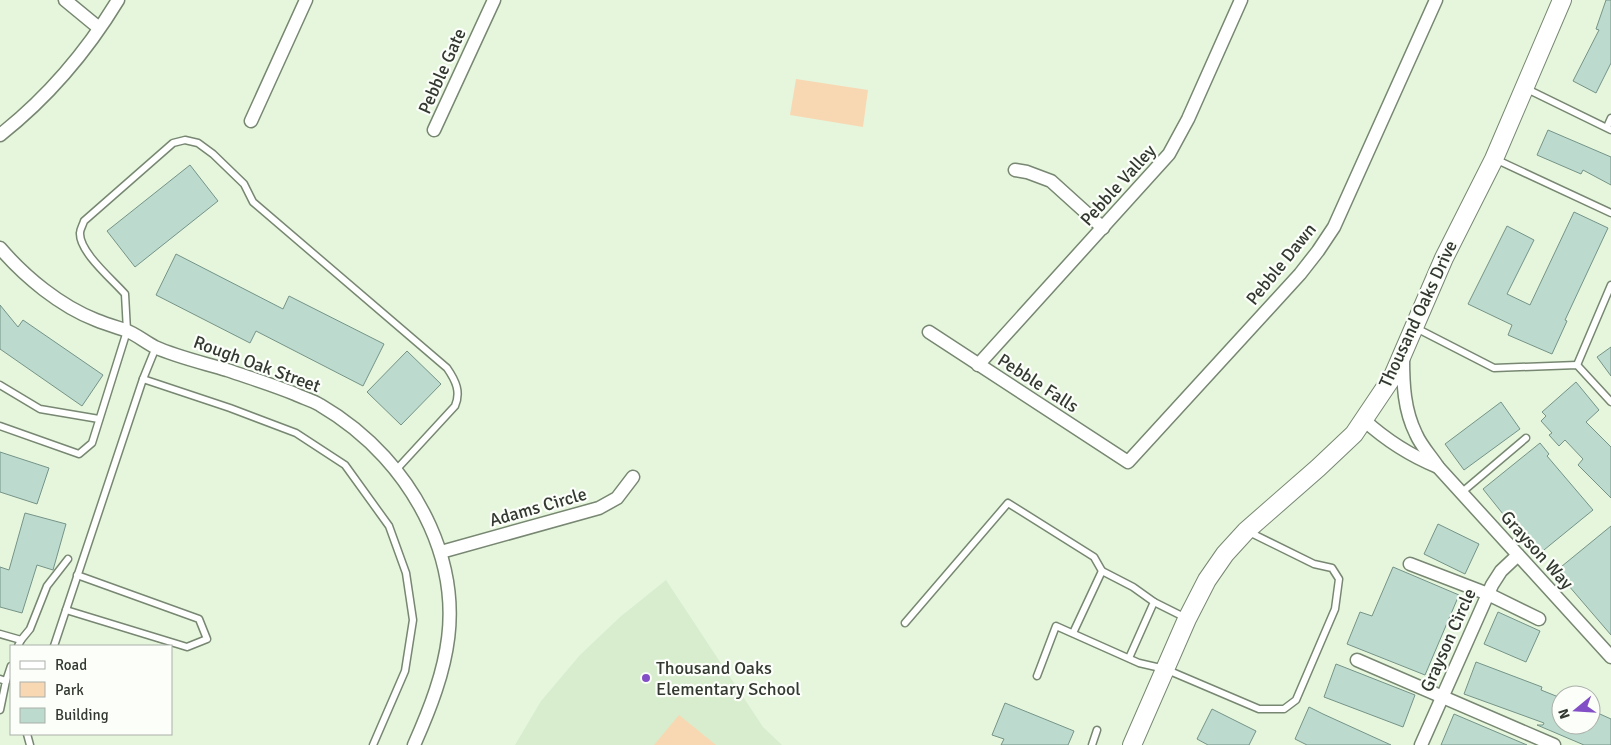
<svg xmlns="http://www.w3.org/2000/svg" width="1611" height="745" viewBox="0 0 1611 745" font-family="Signika,sans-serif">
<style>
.built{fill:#d8edce}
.green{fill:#f8d8b3}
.building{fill:#bcdbce;stroke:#759387}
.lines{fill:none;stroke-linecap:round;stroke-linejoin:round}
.lane-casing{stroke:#778771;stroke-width:9}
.street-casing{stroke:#778771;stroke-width:15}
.secondary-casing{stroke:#778771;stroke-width:20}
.lane{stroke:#fff;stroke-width:6}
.street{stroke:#fff;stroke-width:12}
.secondary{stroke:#fff;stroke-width:18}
.poi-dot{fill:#834fc6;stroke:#fbfef9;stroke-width:2}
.labels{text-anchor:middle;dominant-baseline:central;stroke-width:4.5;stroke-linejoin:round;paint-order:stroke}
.street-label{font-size:18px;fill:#333930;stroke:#fbfef9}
.poi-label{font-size:18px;fill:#333930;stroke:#fbfef9;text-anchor:start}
</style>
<rect width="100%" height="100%" fill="#e5f6dd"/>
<path class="built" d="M666,580L763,727L782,745H515L541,701L580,655L620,617Z"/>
<g class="green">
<path d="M796,79L868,90L863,127L790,115Z"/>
<path d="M679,715L716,745H654Z"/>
</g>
<g class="building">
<path d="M1606,0H1611V63L1596,93L1573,81L1599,30L1596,29Z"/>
<path d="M1548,130L1611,157V185L1583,170L1581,174L1537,155Z"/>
<path d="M190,165L218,201L135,267L107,231Z"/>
<path d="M1574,212L1608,228L1565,320L1567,321L1552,354L1508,335L1512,325L1468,304L1507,226L1534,240L1507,294L1530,305Z"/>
<path d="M176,254L283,309L289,296L384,344L363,386L256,331L250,343L156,295Z"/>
<path d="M0,305L18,327L23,320L103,375L82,406L0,349Z"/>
<path d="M1611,347V376L1597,357Z"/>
<path d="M407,351L441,384L401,425L367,392Z"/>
<path d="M1576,382L1599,410L1586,422L1611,447V498L1578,465L1583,459L1565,440L1559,446L1549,435L1552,433L1541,421L1546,416L1542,412Z"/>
<path d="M1501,402L1520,429L1464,470L1445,444Z"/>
<path d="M1540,443L1549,454L1547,456L1593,510L1539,554L1505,512L1503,514L1483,489Z"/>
<path d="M0,452L49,468L37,504L0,492Z"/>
<path d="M25,513L66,524L53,570L37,565L22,613L0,607V567L9,570Z"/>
<path d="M1438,524L1479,544L1465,574L1424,554Z"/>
<path d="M1611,526V635L1556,571Z"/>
<path d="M1393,567L1459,595L1425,675L1347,644L1360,612L1372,616Z"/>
<path d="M1498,612L1540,631L1526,662L1484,644Z"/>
<path d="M1476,662L1542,687L1541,690L1561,698V725H1591V710L1611,719V745H1584L1537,725H1543L1544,723L1464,694Z"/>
<path d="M1336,664L1415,695L1403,727L1324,697Z"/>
<path d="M1005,703L1074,731L1068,745H1001L1004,739L992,735Z"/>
<path d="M1309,707L1323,714L1391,745H1307L1295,739Z"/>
<path d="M1212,709L1256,731L1249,745H1208L1197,739Z"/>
<path d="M1454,714L1527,745H1441Z"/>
</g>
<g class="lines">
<g class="lane-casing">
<g id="lane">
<path d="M1527,89L1611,130"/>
<path d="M1607,127L1611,118"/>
<path d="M1495,159L1611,213"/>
<path d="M1416,328L1494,368L1577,365L1611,402"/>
<path d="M1577,365L1611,285"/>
<path d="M143,379L230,408L296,433L345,465L389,526L406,573L413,620L405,671L373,745"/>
<path d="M0,385L40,409L99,419"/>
<path d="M0,426L79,454L92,443L127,331L125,294C113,280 79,252 80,233C80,229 83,225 84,221L173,143L185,140L198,143L213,154L244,184L253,202L447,368C456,381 461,392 455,406L396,470"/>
<path d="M1461,493L1526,438"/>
<path d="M1154,602L1186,618"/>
<path d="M66,610L187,647L207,639L199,619L77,575"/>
<path d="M905,623L1008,503L1094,557L1102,571"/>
<path d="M1073,633L1102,571L1133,587L1154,602L1129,658"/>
<path d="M0,634L21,640L18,646"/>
<path d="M21,640L30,629L47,586L68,559"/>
<path d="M54,646L143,379L156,347"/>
<path d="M1037,676L1056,626L1139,663L1165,669L1259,709H1284L1296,700L1335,609L1339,579L1332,568L1314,564L1247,531"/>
<path d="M0,679L6,681L0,710"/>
<path d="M6,681L11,666"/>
<path d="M27,734L30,745"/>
<path d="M1092,745L1097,730"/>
</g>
</g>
<g class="street-casing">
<g id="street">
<path d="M65,0L99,28"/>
<path d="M251,121L306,0"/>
<path d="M434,130L494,0"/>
<path d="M0,135C47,98 87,51 118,0"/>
<path d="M1015,170L1027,172L1051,181L1103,228"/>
<path d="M0,248C25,277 60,306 96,320C106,324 116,327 125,330C136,334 145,342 155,347C177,357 204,363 227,370C250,378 273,385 295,394C303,398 312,400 320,405C368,433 407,475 430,526C466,606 448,669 414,745"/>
<path d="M929,332L1128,462L1300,274L1318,251L1334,227L1436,0"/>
<path d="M1403,357C1403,384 1404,410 1416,434C1421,446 1431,456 1438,467L1611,657"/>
<path d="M978,365L1169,154L1188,119L1241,0"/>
<path d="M1364,420C1387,441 1409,455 1438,467"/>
<path d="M441,552L599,508L617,498L633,477"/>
<path d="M1410,564L1488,594L1539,619"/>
<path d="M1357,660L1554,745"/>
<path d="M1421,745L1492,585L1501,571L1518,555"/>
</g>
</g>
<g class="secondary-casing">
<path id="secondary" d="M1132,745L1187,619L1207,580L1225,554L1246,531L1318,468L1354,434L1393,376L1444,258L1494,159L1562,0"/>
</g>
<use href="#lane" class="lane"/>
<use href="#street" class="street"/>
<use href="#secondary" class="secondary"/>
</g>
<circle class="poi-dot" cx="646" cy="678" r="5"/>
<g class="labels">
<g class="street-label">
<text transform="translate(442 71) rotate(-66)">Pebble Gate</text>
<text transform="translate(1118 185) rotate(-48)">Pebble Valley</text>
<text transform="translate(1281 264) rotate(-51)">Pebble Dawn</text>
<text transform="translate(1418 314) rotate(-65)">Thousand Oaks Drive</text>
<text transform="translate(257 364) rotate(20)">Rough Oak Street</text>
<text transform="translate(1038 383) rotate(33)">Pebble Falls</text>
<text transform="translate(538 507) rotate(-16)">Adams Circle</text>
<text transform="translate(1537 550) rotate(48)">Grayson Way</text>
<text transform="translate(1448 640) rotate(-66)">Grayson Circle</text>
</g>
<g class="poi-label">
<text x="656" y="668">Thousand Oaks<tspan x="656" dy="21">Elementary School</tspan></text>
</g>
</g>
<rect x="10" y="645" width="162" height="90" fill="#fbfef9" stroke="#abafa9"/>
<rect x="20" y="661" width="25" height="8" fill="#ffffff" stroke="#abafa9"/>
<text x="55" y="670" font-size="15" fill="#333930">Road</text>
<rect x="20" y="682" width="25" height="15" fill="#f8d8b3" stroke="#abafa9"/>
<text x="55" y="695" font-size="15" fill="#333930">Park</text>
<rect x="20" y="708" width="25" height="15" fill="#bcdbce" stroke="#abafa9"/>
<text x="55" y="720" font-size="15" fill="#333930">Building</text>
<g transform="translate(1576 710) rotate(252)"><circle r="24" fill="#fbfef9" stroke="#abafa9"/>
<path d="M0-4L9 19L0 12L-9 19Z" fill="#834fc6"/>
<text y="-8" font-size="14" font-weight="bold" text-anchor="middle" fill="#333930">N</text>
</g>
</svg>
